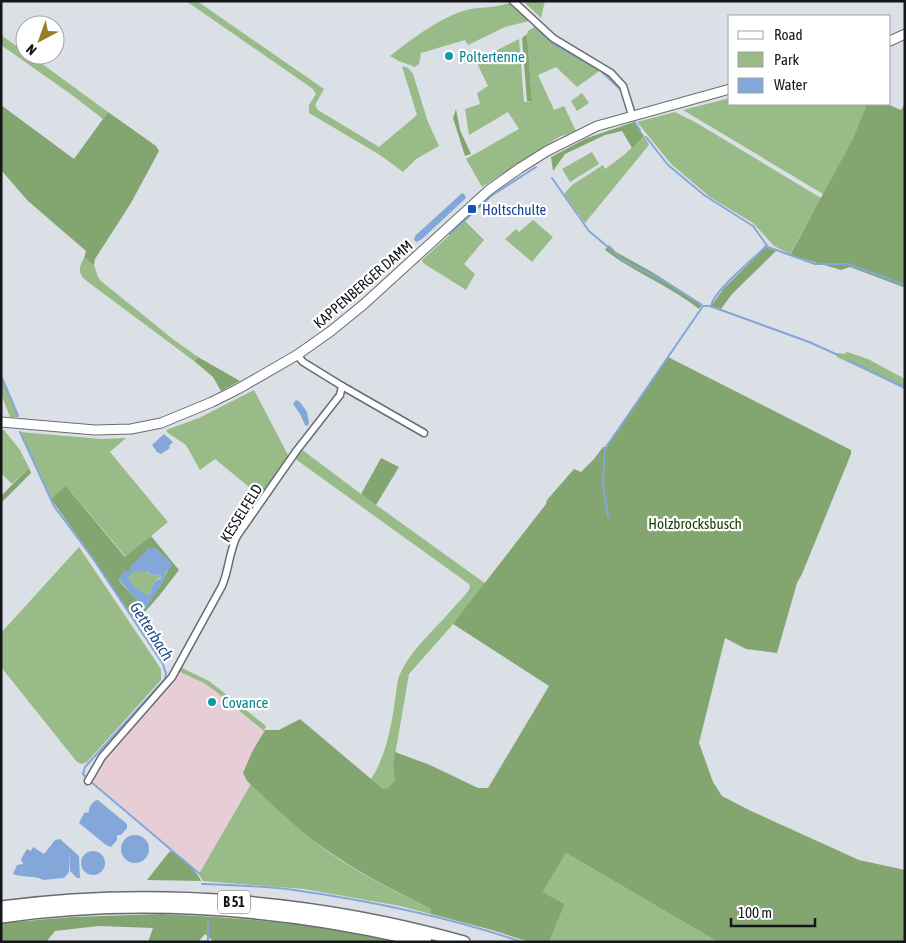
<svg xmlns="http://www.w3.org/2000/svg" width="906" height="943" viewBox="0 0 906 943" font-family="'Asap Condensed',sans-serif">
<style>
.industrial{fill:#e7ced6}
.green{fill:#98bb87}
.forest{fill:#83a671;fill-rule:evenodd}
.water{fill:#84a7da;fill-rule:evenodd}
.lines{fill:none;stroke-linecap:round;stroke-linejoin:round}
.stream{stroke:#84a7da;stroke-width:2}
.street-casing{stroke:#686c72;stroke-width:9}
.secondary-casing{stroke:#686c72;stroke-width:11}
.highway-casing{stroke:#686c72;stroke-width:14}
.street{stroke:#fff;stroke-width:6}
.secondary{stroke:#fff;stroke-width:9}
.highway{stroke:#fff;stroke-width:11}
.culture-dot{fill:#0f9aa8;stroke:#fff;stroke-width:2}
.transit-dot{fill:#1a4fb4;stroke:#fff;stroke-width:2}
.labels{text-anchor:middle;dominant-baseline:central;stroke-width:4.5;stroke-linejoin:round;paint-order:stroke}
.shield{fill:#fff;stroke:#5b5c5e;stroke-width:1}
.shield-label{font-size:14px;font-weight:bold;fill:#151619}
.culture-label{font-size:15px;fill:#0d838f;stroke:#fff;text-anchor:start}
.transit-label{font-size:15px;fill:#164399;stroke:#fff;text-anchor:start}
.street-label{font-size:15px;fill:#151619;stroke:#fff}
.park-label{font-size:15px;fill:#1c3d03;stroke:#fff}
.water-label{font-size:16px;font-style:italic;fill:#1f4a89;stroke:#fff}
</style>
<rect width="100%" height="100%" fill="#dbe0e7"/>
<path class="industrial" d="M178,671L204,683L214,690L264,731L252,752L247,781L251,784L199,874L177,852L171,849L91,780L100,762Z"/>
<g class="green">
<path d="M186,1H197L324,89L315,105L318,110L379,147L417,115L402,66L408,68L413,74L428,122L439,146L416,159L403,172L380,155L309,113V105L316,94L313,89Z"/>
<path d="M523,1H545L541,18Z"/>
<path d="M509,3L529,21L505,27L468,45L465,40L421,53L419,64L415,67L399,61L390,56C412,39 436,20 463,11C477,6 494,9 509,3Z"/>
<path d="M536,26L555,43L602,69L577,87L556,67L538,75L554,110L564,106L576,131L559,137L482,187L466,159L519,129L508,112L469,135L465,109L480,104L477,93L488,86L476,61L519,39L524,102L532,101L527,34L528,31Z"/>
<path d="M1,35L25,52V55H30L108,112L103,119L72,95L1,45Z"/>
<path d="M582,93L589,103L577,111L571,101Z"/>
<path d="M730,98V104H867L852,140L823,194L683,110Z"/>
<path d="M675,112L695,122L821,198L790,254L774,246L753,223L710,197L671,164L637,122Z"/>
<path d="M644,136L649,145L585,223L564,194L572,185L603,165L605,169L624,155Z"/>
<path d="M592,152L599,164L570,182L562,169Z"/>
<path d="M533,220L553,237L532,262L505,239L516,229L519,232Z"/>
<path d="M465,221L484,240L464,264L475,274L466,290L423,263L422,260Z"/>
<path d="M84,258L94,265L98,277L101,281L174,340L198,357L194,361L88,282C78,274 78,269 84,258Z"/>
<path d="M847,352L868,359L905,379V389L837,357L838,353L844,354Z"/>
<path d="M1,373L17,411L19,417H10L1,394Z"/>
<path d="M254,390L289,457L261,497L215,459L200,470L186,445L168,433L166,430L199,418Z"/>
<path d="M1,430H4L20,450L29,468L12,484L1,473Z"/>
<path d="M20,432L102,439L126,438L110,452L168,522L126,557L67,487L51,499Z"/>
<path d="M301,449L361,494L486,584L462,614L409,674L393,767L395,780L388,789H383L371,779C390,750 393,713 398,679C409,650 436,629 455,606C460,600 466,595 470,588L469,584L294,458Z"/>
<path d="M79,547L161,669V680L87,762L82,764L77,762L1,667V633Z"/>
<path d="M138,570L147,572L154,576L160,574L162,576L154,582L150,594L147,595C139,590 132,586 128,578L134,571Z"/>
<path d="M180,667L209,681L266,726L264,731L214,690L204,683L178,671Z"/>
<path d="M251,784C276,808 301,832 330,853C362,875 396,892 431,909V914L400,906L304,889L203,881L199,874Z"/>
<path d="M566,853L718,942H549L565,904L543,892Z"/>
</g>
<g class="forest">
<path d="M527,34L532,101H527L522,38Z"/>
<path d="M905,103V286L903,287L850,267L841,270L790,255L852,140L867,104H887L901,110Z"/>
<path d="M1,105L74,159L108,112L156,146L159,151L131,203L95,259L94,265L84,258L86,251L28,201L1,170Z"/>
<path d="M456,109L460,130L471,154L465,156L453,118Z"/>
<path d="M634,122L644,136L632,148L622,131L605,135L565,154L553,171L551,157L587,138Z"/>
<path d="M609,245L616,252L652,272L702,304L699,309C670,286 635,273 605,250Z"/>
<path d="M766,247L776,251L732,294L721,309L711,306L724,288Z"/>
<path d="M198,357L240,381L221,391L213,377L194,361Z"/>
<path d="M668,357L851,450V454L802,574L797,583L777,653L746,649L725,638L699,743L713,782L722,796L749,810L859,860L905,870V942H718L566,853L543,892L565,904L549,942H529L492,930L431,914V909C397,892 363,875 331,853C300,833 274,806 247,781L243,773L252,752L265,730H279L300,719L383,789L388,788L395,780L393,767L395,752L430,765L478,788H488L549,686L453,624L546,504L547,500L574,469L581,472L594,459L603,447H605Z"/>
<path d="M381,458L399,467L376,505L361,494Z"/>
<path d="M29,468L31,473L1,503V496Z"/>
<path d="M66,486L125,557L151,536L179,570L159,596L136,622L91,555L51,499ZM152,548L169,568L159,588L142,605L119,581L126,571L130,572L148,549Z"/>
<path d="M170,851C179,854 198,872 201,881L147,880Z"/>
<path d="M162,914C240,918 320,923 397,942H214L205,934L198,942H148L153,928L99,926L55,931L46,942H1V923L73,917Z"/>
</g>
<g class="water">
<path d="M462,193L465,195L466,198L422,239L417,242L414,240L415,236Z"/>
<path d="M296,400L300,402L307,412L309,422L308,426L305,425L300,414L293,404Z"/>
<path d="M164,434L173,442L169,446L170,448L161,454L157,452L152,445Z"/>
<path d="M149,548H155L172,563L171,567L166,572L165,579L145,609L118,579L124,571H130L131,566ZM138,571L148,572L154,576L160,574L161,576V578L154,582L150,594L147,595C139,590 132,586 128,578L134,572Z"/>
<path d="M98,800L127,824V828L121,835H117V840L111,847L106,845L79,823L84,813L89,812C88,807 93,801 98,800Z"/>
<circle cx="135" cy="849" r="14"/>
<path d="M60,839L79,856L80,878H77L70,871V853L69,872L64,878L43,880C36,875 23,878 13,874L17,865L23,864L21,859L27,849L31,851L33,847L44,854L55,840Z"/>
<circle cx="93" cy="863" r="12"/>
</g>
<g class="lines">
<g class="stream">
<path d="M515,7L528,19"/>
<path d="M539,31L555,45L598,69"/>
<path d="M602,72L623,92"/>
<path d="M634,121L640,130"/>
<path d="M646,137L668,165L704,195L753,226L768,247L815,264H848L905,285"/>
<path d="M552,178L589,231L609,248L624,261L664,281L703,306H710L809,342L838,355"/>
<path d="M450,234L491,196L536,167"/>
<path d="M711,306C714,290 753,260 766,246"/>
<path d="M848,360L905,388"/>
<path d="M1,376L18,416"/>
<path d="M20,432L54,506L94,560L163,664L166,674L165,679L85,767L83,774L87,778"/>
<path d="M608,517L603,483L605,449L703,306"/>
<path d="M90,781L201,875"/>
<path d="M202,884C233,885 264,886 294,890C371,901 449,917 522,942"/>
<path d="M208,942V922"/>
</g>
<g class="street-casing">
<g id="street">
<path d="M513,1L553,38L611,73L623,86L632,115"/>
<path d="M297,355L303,362L342,386L424,433"/>
<path d="M88,781L102,757L172,677L222,586C229,570 229,552 237,536L297,450L340,395L342,386"/>
</g>
</g>
<g class="secondary-casing">
<g id="secondary">
<path d="M890,41L905,34"/>
<path d="M1,422L95,430L131,429L161,423L212,402L238,389L297,355L331,331L363,305L489,190L520,168L547,151L597,126L730,89"/>
</g>
</g>
<g class="highway-casing">
<g id="highway">
<path d="M1,907C155,887 315,900 464,942"/>
<path d="M1,917C142,897 288,909 426,942"/>
</g>
</g>
<use href="#street" class="street"/>
<use href="#secondary" class="secondary"/>
<use href="#highway" class="highway"/>
</g>
<g class="culture-dot">
<circle cx="449" cy="56" r="5"/>
<circle cx="212" cy="702" r="5"/>
</g>
<rect class="transit-dot" x="467" y="204" width="10" height="10" rx="2.5"/>
<g class="labels">
<rect class="shield" x="218" y="890.5" width="32" height="23" rx="4"/>
<g class="shield-label">
<text x="234" y="902">B 51</text>
</g>
<g class="culture-label">
<text x="459" y="56">Poltertenne</text>
<text x="222" y="702">Covance</text>
</g>
<g class="transit-label">
<text x="482" y="209">Holtschulte</text>
</g>
<g class="street-label">
<text transform="translate(363 284) rotate(-41)">KAPPENBERGER DAMM</text>
<text transform="translate(241 513) rotate(-58)">KESSELFELD</text>
</g>
<g class="park-label">
<text x="695" y="523">Holzbrocksbusch</text>
</g>
<g class="water-label">
<text transform="translate(152 631) rotate(57)">Getterbach</text>
</g>
</g>
<rect width="906" height="943" fill="none" stroke="#151619" stroke-width="5"/>
<rect x="728" y="15" width="162" height="90" fill="#ffffff" stroke="#a1a2a3"/>
<rect x="738" y="31" width="25" height="8" fill="#ffffff" stroke="#a1a2a3"/>
<text x="774" y="40" font-size="15" fill="#151619">Road</text>
<rect x="738" y="52" width="25" height="15" fill="#98bb87" stroke="#a1a2a3"/>
<text x="774" y="65" font-size="15" fill="#151619">Park</text>
<rect x="738" y="78" width="25" height="15" fill="#84a7da" stroke="#a1a2a3"/>
<text x="774" y="90" font-size="15" fill="#151619">Water</text>
<g transform="translate(40 40) rotate(221)"><circle r="24" fill="#ffffff" stroke="#a1a2a3"/>
<path d="M0-4L9 19L0 12L-9 19Z" fill="#9c7b26"/>
<text y="-8" font-size="14" font-weight="bold" text-anchor="middle" fill="#151619">N</text>
</g>
<path d="M731 918v8h84v-8" fill="none" stroke="#151619" stroke-width="2.5"/>
<text x="738" y="918" font-size="15" fill="#151619" stroke="#ffffff" stroke-width="4" paint-order="stroke">100 m</text>
</svg>
